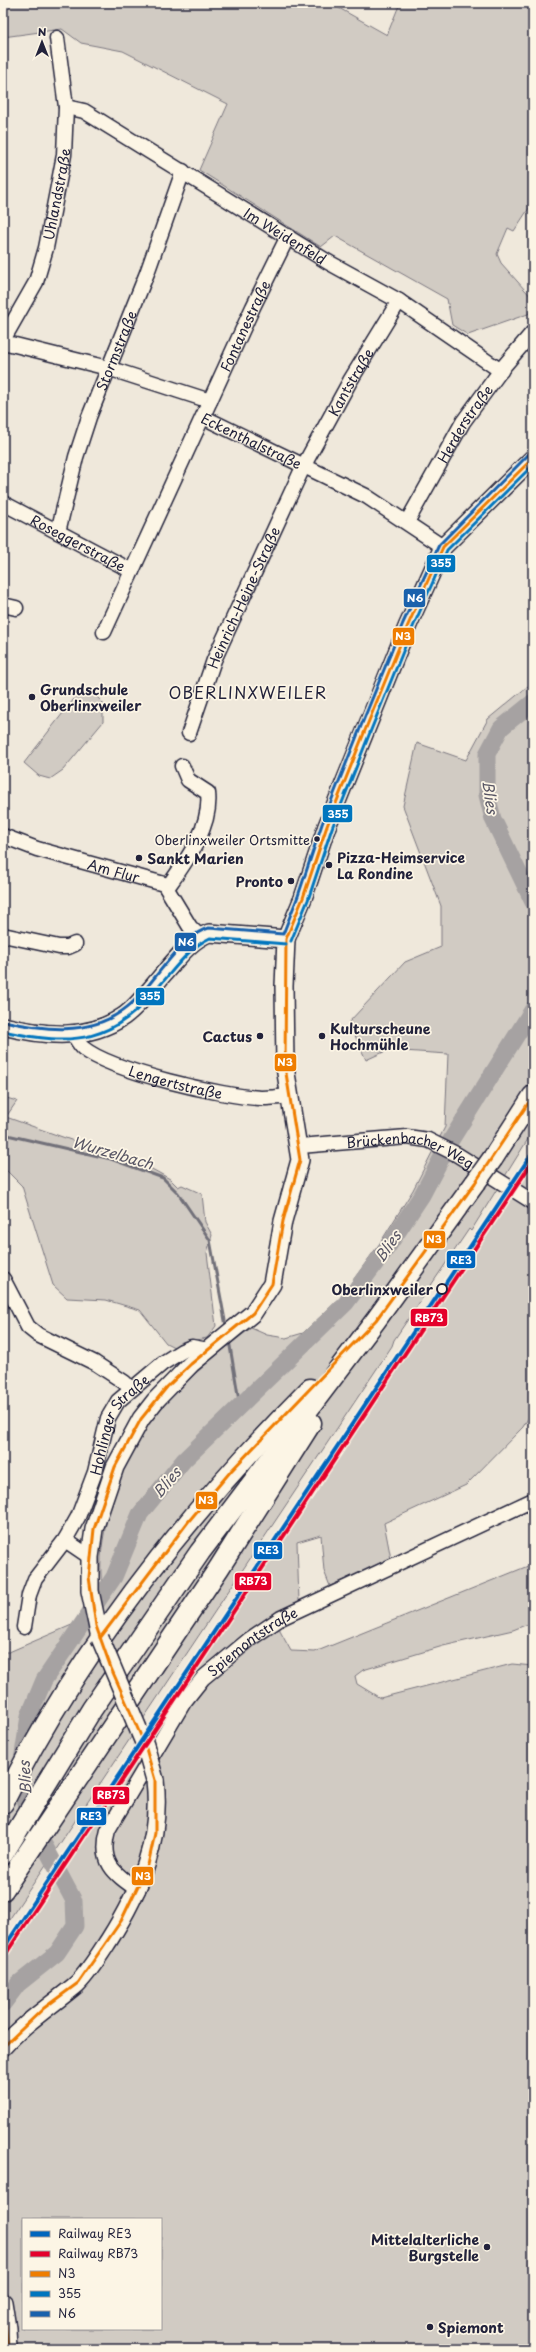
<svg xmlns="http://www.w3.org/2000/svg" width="536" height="2352" viewBox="0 0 536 2352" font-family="'Playpen Sans',sans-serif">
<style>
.green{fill:#d1cbc3;stroke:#7a767f;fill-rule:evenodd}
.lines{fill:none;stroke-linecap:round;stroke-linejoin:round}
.stream{stroke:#716f79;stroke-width:3}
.river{stroke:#a6a2a2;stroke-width:17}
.minor-casing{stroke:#22223b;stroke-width:17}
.major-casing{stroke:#22223b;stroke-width:20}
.highway-casing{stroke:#22223b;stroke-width:23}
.minor{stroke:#fcf5e5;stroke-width:14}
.major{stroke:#fcf5e5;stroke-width:17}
.highway{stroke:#fcf5e5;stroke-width:20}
.major-bridge-casing{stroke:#22223b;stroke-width:20;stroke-linecap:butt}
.highway-bridge-casing{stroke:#22223b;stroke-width:23;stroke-linecap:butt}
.major-bridge{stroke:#fcf5e5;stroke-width:17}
.highway-bridge{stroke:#fcf5e5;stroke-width:20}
.bus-1-casing{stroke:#fcf5e5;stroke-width:6}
.bus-2-casing{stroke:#fcf5e5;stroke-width:6}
.bus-3-casing{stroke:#fcf5e5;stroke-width:6}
.bus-1{stroke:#ef7d00;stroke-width:3}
.bus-2{stroke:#0075be;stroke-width:3}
.bus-3{stroke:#1961ac;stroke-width:3}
.rail-1-casing{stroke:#fcf5e5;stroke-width:7}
.rail-2-casing{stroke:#fcf5e5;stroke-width:7}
.rail-1{stroke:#0065bd;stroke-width:4}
.rail-2{stroke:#e4002b;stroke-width:4}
.poi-dot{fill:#22223b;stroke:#fcf5e5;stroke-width:1.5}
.stop-dot{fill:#fcf5e5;stroke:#22223b;stroke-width:2}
.labels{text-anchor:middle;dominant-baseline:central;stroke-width:3.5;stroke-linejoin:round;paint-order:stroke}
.bus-label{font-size:13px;fill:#22223b;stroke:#fcf5e5;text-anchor:end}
.street-label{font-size:14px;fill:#22223b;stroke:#fcf5e5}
.poi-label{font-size:14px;font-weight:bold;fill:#22223b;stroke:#fcf5e5;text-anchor:start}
.stop-label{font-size:14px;font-weight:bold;fill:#22223b;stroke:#fcf5e5;text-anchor:end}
.water-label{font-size:15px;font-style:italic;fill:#575564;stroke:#fcf5e5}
.quarter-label{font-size:16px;letter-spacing:1px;fill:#22223b;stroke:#fcf5e5}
.line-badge{stroke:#fcf5e5;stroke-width:1.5}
.badge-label{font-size:11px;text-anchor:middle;font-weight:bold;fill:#fff}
</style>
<rect width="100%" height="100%" fill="#efe8db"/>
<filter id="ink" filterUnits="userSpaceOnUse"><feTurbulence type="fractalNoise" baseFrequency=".025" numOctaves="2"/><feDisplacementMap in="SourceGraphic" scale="8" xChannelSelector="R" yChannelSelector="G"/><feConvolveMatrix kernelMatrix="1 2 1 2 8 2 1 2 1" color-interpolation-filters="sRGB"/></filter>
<g filter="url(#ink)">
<g class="green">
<path d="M3,3H330L387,35L400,3H533V202L514,231L508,228L497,254L501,263L533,299V308L528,314L468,335L452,325L447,299L335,236L321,247L199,170L228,104L123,51L81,43L62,29L3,37Z"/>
<path d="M533,682V1131L471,1231L469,1229L394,1340L392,1346L3,1929V1652H9L81,1621L103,1600C102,1586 100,1571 101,1557C105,1513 121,1461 147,1426C176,1387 213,1357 251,1328L267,1335L286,1338L303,1333L340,1298L380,1243L413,1190L445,1127L448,1054L388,1050L366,1060L349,1022L405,962L441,947V906L403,806L417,743L466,760L488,719Z"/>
<path d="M77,695H95L103,703V722L63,770L50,779L39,776L24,763Z"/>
<path d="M3,1097L17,1101L6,1117L150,1168L170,1179L178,1187L182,1185L202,1194L205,1222L212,1235L207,1253L216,1326L207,1338L186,1342L174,1347L166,1343L140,1310L106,1300L67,1298L53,1285L22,1186L3,1167Z"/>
<path d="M533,1163V1410L523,1427L466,1485L384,1523L391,1559L330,1586L324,1571L321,1535L297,1542L299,1602L275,1614L281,1633L291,1651L315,1652L533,1564V1622L513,1630L443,1646L363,1670L355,1676L357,1684L380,1698L512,1664L533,1666V2349H3V1955L406,1352L411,1348L486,1235L483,1232ZM23,2219H161V2329H23Z"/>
</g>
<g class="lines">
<g class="stream">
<path d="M3,1134L111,1159L163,1178L178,1193L210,1240L226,1326"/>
<path d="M229,1340L240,1407"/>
</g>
<g class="river">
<path d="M533,702L501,728L487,754V795L493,819L533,902"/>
<path d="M3,2004L18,1984L57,1953L75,1926L74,1901L32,1822L23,1793L22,1760L29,1716L44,1680L114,1577L140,1514L184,1460L346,1303L387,1248L422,1195L451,1140L533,1009"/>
</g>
<g class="minor-casing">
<g id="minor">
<path id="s1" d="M66,107L84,111L328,262L399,301L501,371"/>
<path id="s2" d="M3,340L36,282L46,248L64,155L66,107L57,38"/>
<path d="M3,342L108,368L210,401"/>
<path id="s3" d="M203,417L366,496L443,547"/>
<path id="s4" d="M3,503L132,571"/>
<path id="s5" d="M407,522L463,422L504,366L533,332"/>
<path id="s6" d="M58,532L76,457L89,417L147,273L183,171"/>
<path d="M3,605L16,608"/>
<path id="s7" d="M104,632L253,307L288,236"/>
<path id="s8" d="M189,733L214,660L304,465L350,381L399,301"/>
<path id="s9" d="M3,836L37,849L164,884L190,927L200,937"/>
<path d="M167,888C186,861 212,827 208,793L188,780L182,766"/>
<path d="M3,935L59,947H68L75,944"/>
<path id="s10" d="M74,1035C77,1040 79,1044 83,1048C111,1071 224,1097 261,1098C271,1098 280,1097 289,1096"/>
<path id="s11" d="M300,1146L407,1137L428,1140L456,1154L533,1202"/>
<path d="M3,1279L28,1327L38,1335L95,1363L124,1382L131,1389"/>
<path d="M65,1540L90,1557"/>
<path id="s12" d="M24,1627L29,1595L35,1579L65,1540L78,1517L95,1472L108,1418L118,1401L163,1363L182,1351L192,1347L208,1350"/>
<path id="s13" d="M138,1890C113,1873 99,1862 108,1830L184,1702L203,1678L250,1639L281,1618L533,1500"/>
</g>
</g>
<g class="major-casing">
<g id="major">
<path d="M3,1026C44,1036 88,1041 124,1016C140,1004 153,986 166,971C179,956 191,940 209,933L286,939"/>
<path d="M100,1638L90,1591V1557L94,1529L115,1467L141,1419L155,1401L191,1364L253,1313L272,1284L283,1221L300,1160L285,1067L284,986L286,939L303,898L327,826L408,625L443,547L533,458"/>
<path d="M3,2047C25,2022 52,2005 77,1984C89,1972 100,1954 109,1940C140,1891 162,1840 155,1780"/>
<path d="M3,2302L7,2328L8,2349"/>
</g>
</g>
<g class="highway-casing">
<g id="highway">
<path d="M493,1158L533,1096"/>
<path d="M3,1803C80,1648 189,1511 310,1389"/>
<path d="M3,1854L92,1709L200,1552L376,1320L475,1183"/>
<path d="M3,1890L219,1568L311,1423"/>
</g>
</g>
<use href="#minor" class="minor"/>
<use href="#major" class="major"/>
<use href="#highway" class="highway"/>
<g class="major-bridge-casing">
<path id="major-bridge" d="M100,1638L145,1745L155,1780"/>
</g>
<g class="highway-bridge-casing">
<path id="highway-bridge" d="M475,1183L493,1158"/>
</g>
<use href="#major-bridge" class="major-bridge"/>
<use href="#highway-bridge" class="highway-bridge"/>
<g class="bus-1-casing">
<g id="bus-1">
<path d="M100,1638L188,1522L231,1471L376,1320L475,1183L533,1096"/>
<path d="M3,2047L44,2008L78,1983L121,1921L148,1865L155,1833V1780L145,1745L111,1668L96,1626L89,1577L94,1529L115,1467L141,1419L167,1387L191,1364L253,1313L272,1284L283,1221L300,1160L285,1067L286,939L303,898L327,826L366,728L408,625L443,547L533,458"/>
<path d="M3,2302L8,2349"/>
</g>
</g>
<g class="bus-2-casing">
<g id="bus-2">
<path d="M291,941L308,900L332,828L371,730L413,627L447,550L533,465"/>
<path d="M3,1031C75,1047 113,1043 161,984C176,967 189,948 210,938L286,944"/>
</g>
</g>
<g class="bus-3-casing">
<path id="bus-3" d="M4,1021C43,1030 87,1036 122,1011C141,998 154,977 169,960C180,947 193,932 209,928L283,934L298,896L322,824L361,726L403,623L439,545L529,454"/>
</g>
<use href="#bus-1" class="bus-1"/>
<use href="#bus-2" class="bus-2"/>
<use href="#bus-3" class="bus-3"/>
<g class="rail-1-casing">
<path id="rail-1" d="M3,1949L533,1152"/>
</g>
<g class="rail-2-casing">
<path id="rail-2" d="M7,1952L533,1161"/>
</g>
<use href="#rail-1" class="rail-1"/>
<use href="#rail-2" class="rail-2"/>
</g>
</g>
<g class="poi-dot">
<circle cx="32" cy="697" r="4"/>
<circle cx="317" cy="839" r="3.5"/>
<circle cx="139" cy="858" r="4"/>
<circle cx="329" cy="865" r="4"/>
<circle cx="291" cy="881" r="4"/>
<circle cx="260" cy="1036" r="4"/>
<circle cx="322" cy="1036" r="4"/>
<circle cx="487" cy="2247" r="4"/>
<circle cx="430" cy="2327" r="4"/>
</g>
<circle class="stop-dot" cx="442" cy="1289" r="5"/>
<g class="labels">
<g class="bus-label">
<text x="310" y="839">Oberlinxweiler Ortsmitte</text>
</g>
<g class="street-label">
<text stroke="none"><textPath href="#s2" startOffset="157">Uhlandstraße</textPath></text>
<text stroke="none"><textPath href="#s1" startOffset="255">Im Weidenfeld</textPath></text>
<text stroke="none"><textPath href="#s7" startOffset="337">Fontanestraße</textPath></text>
<text stroke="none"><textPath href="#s6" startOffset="191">Stormstraße</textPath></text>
<text stroke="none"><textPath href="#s8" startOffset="387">Kantstraße</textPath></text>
<text stroke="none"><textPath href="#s5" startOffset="114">Herderstraße</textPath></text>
<text stroke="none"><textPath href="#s3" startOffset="54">Eckenthalstraße</textPath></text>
<text stroke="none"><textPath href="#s4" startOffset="85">Roseggerstraße</textPath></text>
<text stroke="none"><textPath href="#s8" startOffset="146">Heinrich-Heine-Straße</textPath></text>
<text stroke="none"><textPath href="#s9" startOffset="116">Am Flur</textPath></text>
<text stroke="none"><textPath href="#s10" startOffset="115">Lengertstraße</textPath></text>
<text stroke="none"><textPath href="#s11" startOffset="113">Brückenbacher Weg</textPath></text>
<text stroke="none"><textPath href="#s12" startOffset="228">Hohlinger Straße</textPath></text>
<text stroke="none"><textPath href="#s13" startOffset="315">Spiemontstraße</textPath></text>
</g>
<g class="poi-label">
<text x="40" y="689">Grundschule<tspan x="40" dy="16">Oberlinxweiler</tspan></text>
<text x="337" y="857">Pizza-Heimservice<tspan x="337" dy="16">La Rondine</tspan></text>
<text x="147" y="858">Sankt Marien</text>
<text x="283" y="881" text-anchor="end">Pronto</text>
<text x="330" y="1028">Kulturscheune<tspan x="330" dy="16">Hochmühle</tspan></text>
<text x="252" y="1036" text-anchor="end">Cactus</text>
<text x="479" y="2239" text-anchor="end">Mittelalterliche<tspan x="479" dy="16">Burgstelle</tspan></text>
<text x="438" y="2327">Spiemont</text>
</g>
<g class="stop-label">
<text x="433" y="1289">Oberlinxweiler</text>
</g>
<g class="water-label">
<text transform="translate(491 797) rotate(82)">Blies</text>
<text transform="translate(113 1152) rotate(16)">Wurzelbach</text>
<text transform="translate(387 1246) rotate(-55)">Blies</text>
<text transform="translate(166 1482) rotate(-50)">Blies</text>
<text transform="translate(24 1778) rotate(-93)">Blies</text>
</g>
<g class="quarter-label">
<text x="248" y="692">OBERLINXWEILER</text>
</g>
</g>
<g class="line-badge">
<rect x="426" y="554" width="30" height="19" rx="4" fill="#0075be"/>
<rect x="403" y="588" width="23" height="20" rx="4" fill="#1961ac"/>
<rect x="392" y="627" width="23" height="19" rx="4" fill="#ef7d00"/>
<rect x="322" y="804" width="31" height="19" rx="4" fill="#0075be"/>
<rect x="174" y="932" width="23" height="20" rx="4" fill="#1961ac"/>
<rect x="135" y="987" width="30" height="19" rx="4" fill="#0075be"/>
<rect x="274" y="1053" width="23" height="19" rx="4" fill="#ef7d00"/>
<rect x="423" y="1230" width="23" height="19" rx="4" fill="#ef7d00"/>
<rect x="446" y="1250" width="30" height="19" rx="4" fill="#0065bd"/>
<rect x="410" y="1308" width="38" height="19" rx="4" fill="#e4002b"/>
<rect x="195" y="1491" width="23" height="19" rx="4" fill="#ef7d00"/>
<rect x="253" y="1541" width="30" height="19" rx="4" fill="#0065bd"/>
<rect x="234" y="1572" width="38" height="19" rx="4" fill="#e4002b"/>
<rect x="92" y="1786" width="38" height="19" rx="4" fill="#e4002b"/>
<rect x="76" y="1807" width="31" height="19" rx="4" fill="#0065bd"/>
<rect x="131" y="1866" width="23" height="20" rx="4" fill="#ef7d00"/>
</g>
<g class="badge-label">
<text x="441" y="567">355</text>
<text x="415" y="602">N6</text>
<text x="403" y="640">N3</text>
<text x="338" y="818">355</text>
<text x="186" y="946">N6</text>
<text x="150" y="1000">355</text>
<text x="285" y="1066">N3</text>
<text x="434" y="1243">N3</text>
<text x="461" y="1264">RE3</text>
<text x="429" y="1322">RB73</text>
<text x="206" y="1504">N3</text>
<text x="268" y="1554">RE3</text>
<text x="253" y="1585">RB73</text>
<text x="111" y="1799">RB73</text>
<text x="91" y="1820">RE3</text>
<text x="143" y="1880">N3</text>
</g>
<rect width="536" height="2352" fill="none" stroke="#fcf5e5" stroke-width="16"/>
<rect x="8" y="8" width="520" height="2336" fill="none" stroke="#22223b" stroke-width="1.5" filter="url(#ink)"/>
<rect x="22" y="2218" width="140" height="112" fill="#fcf5e5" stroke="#a5a1a1"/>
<rect x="30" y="2231" width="20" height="6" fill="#0065bd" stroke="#a5a1a1"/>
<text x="58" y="2238" font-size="12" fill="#22223b">Railway RE3</text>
<rect x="30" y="2251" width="20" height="6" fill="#e4002b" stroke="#a5a1a1"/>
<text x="58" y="2258" font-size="12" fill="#22223b">Railway RB73</text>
<rect x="30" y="2271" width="20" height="6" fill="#ef7d00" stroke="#a5a1a1"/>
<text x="58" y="2278" font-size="12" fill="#22223b">N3</text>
<rect x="30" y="2291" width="20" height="6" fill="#0075be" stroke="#a5a1a1"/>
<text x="58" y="2298" font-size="12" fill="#22223b">355</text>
<rect x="30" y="2311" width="20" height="6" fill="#1961ac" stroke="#a5a1a1"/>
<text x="58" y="2318" font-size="12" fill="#22223b">N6</text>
<g transform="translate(42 42)" stroke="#fcf5e5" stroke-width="3" paint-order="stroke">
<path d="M0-3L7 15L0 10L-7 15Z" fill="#22223b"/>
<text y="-6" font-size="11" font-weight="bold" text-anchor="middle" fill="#22223b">N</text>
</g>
</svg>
